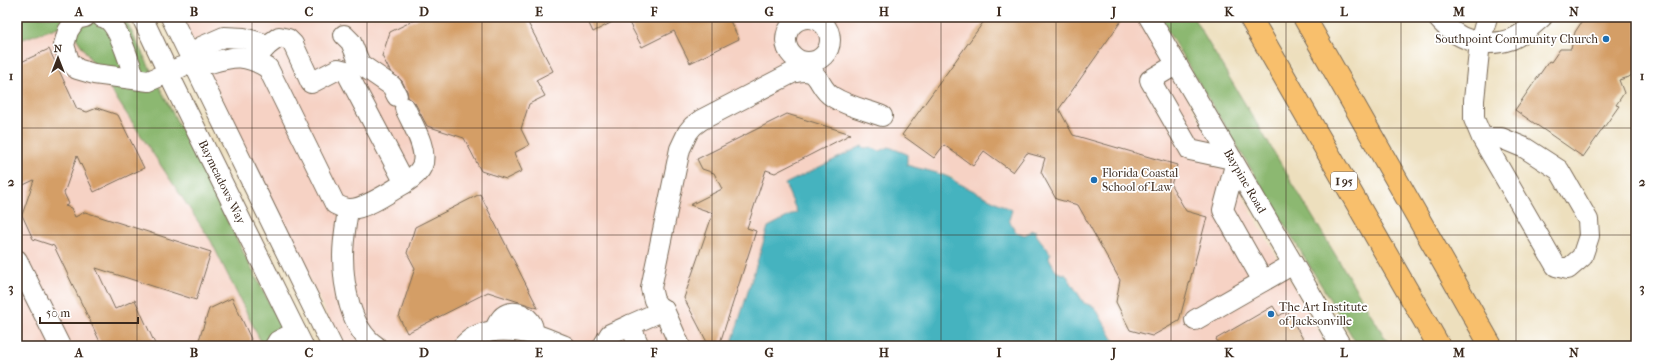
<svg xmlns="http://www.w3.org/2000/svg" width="1653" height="363" viewBox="0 0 1653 363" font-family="'IM FELL French Canon',serif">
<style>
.built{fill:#f6d2c4}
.forest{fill:#8cb871;stroke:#647148}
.water{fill:#45b3bf;stroke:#406e6e}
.building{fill:#d49e66}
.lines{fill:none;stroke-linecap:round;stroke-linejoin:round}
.minor-casing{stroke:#796956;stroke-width:22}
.highway-casing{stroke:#796956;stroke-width:24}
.minor{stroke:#fff;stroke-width:20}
.highway{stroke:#f8bf6c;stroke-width:22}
.grid{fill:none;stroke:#3b2a1e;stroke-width:1;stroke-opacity:0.55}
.poi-dot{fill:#1f6fb2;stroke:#fff;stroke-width:1.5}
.labels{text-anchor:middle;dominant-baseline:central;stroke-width:3.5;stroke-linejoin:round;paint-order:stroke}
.shield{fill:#fff;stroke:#766a62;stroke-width:1}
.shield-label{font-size:11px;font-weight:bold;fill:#3b2a1e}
.poi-label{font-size:12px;fill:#3b2a1e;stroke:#fff;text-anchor:start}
.street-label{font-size:12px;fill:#3b2a1e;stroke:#fff}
.neatline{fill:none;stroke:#3b2a1e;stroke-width:1.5}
.grid-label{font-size:13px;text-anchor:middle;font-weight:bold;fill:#3b2a1e}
</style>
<rect width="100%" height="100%" fill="#fff"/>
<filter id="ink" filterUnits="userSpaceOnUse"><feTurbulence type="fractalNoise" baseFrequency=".025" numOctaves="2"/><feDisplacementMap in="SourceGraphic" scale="8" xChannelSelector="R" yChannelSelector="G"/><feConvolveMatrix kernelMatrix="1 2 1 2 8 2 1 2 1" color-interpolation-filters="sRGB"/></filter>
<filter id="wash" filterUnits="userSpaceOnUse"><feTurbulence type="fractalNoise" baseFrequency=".012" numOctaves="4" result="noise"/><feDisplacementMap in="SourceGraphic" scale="16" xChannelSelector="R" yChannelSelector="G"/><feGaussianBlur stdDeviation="0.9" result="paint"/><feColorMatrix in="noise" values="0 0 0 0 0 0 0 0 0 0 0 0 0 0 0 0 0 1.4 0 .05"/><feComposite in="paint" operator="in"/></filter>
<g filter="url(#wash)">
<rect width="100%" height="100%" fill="#eddfbd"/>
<g class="built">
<path d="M181,17H1142L1327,346H1117L1095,307L1084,303L1065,273L1063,274L1057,272L1049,258L1046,247L1043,246L1036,234L1032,231L1025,235L1016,232L1009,220L1012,210L956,182L953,178L943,174H937L907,165L870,147L797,212L768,227L731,346H342Z"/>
<path d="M66,23L211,241L263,346H17V41Z"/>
</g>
<g class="forest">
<path d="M17,17H124L291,346H263L211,241L67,24L17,41Z"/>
<path d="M1159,17H1193L1390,346H1358Z"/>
</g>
<path class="water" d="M862,146L865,148L870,147L880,151L889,147L907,154V165C919,169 949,174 956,182L1012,210L1009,220L1016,232L1025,235L1032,230L1037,231L1036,234C1041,242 1046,246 1050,253L1049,258L1057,272L1063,274L1065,273L1084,303L1095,307L1117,346H731L768,227L797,212L785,184Z"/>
<g id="blocks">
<g class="building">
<path d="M421,17H525L553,71L536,80L545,96L529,104L521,129L529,145L514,153L522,171L506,179L481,171L464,138L427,126L415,103L408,97L407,91L402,81L390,71L382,56L390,32Z"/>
<path d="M586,17H622L593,32Z"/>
<path d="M626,17H728L739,39L690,63L674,31L642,47Z"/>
<path d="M987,17H1124L1059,109L1073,135L1177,165L1171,185L1186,211L1207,217L1179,321L1152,336L1130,330L1116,302L1120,280L1078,205L1056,199L1041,172L1045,158L1027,153L1013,172L984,151L973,166L944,145L934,158L902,135Z"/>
<path d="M1587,17H1636V71L1629,77L1619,80L1624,93L1616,105L1619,106L1583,157L1515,110L1549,61L1551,62L1560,49H1571L1575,32L1581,23Z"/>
<path d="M49,49L77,109L87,112L97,108L118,115L144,168L94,192L77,156L64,193L69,204L65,206L71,208L75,217L85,212L211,252L196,300L96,268L115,309L135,300L156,346H102L54,246L33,239L22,215L34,180L17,188V126L21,124L17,114V64Z"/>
<path d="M787,114L851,134L775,173L766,170L747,228L756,231L719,346H709L684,298L713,213L690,205L722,189L714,173L702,169L697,159Z"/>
<path d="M480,194L538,308L488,292L407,333L399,317L415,268L407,253L415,227Z"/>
<path d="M232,298L251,339L248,346H197L209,309Z"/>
<path d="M1273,306L1279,316L1287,311L1307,346H1220L1216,339Z"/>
</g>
</g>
</g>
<g filter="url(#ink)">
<use href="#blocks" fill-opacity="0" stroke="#796956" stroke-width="1"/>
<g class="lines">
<g class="minor-casing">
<g id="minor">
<path d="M85,17L76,19L68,31L64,45L69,61L77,69L94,74L149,81L181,67"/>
<path d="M102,17C118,20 130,65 135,79"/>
<path d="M142,17L174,85L303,346"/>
<path d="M171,17L332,346"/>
<path d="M1149,17L1341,346"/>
<path d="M1437,17C1456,40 1483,49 1512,39C1524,34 1533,25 1542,17"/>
<circle cx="808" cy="40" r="22"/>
<path d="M344,35L351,42L360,64L392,86L397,96"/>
<path d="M200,58L210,63C235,56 245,54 268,68L335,204C339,206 345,209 350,209C366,209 391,191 405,183L346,71L338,69L311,83L293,44L288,39L279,37L268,45L255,59"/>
<path d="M200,58L201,47L224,37L244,38L268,45"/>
<path d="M1177,64L1150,80L1190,150L1232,159"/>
<path d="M405,108C411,122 429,150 422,166C419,173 411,179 405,183"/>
<path d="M1482,138H1501L1525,148L1559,170L1588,220L1589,236L1582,257L1568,269L1556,266L1482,138L1474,119V100L1480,42L1487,17"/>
<path d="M1235,165L1223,210L1263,281"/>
<path d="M348,209C346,225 343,240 343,256C343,284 350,329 376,346"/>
<path d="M17,260L60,346"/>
<path d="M1195,320L1293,264"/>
<path d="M494,331C496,328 497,323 500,320C508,308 526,312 532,325C533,327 533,331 534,334"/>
<path d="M275,346L278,341L296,332"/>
<path d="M463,346C479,327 510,329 533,334C543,336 554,342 565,346"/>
<path d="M603,346L610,334L630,325"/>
<path d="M639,346L630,325L664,310"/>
<path d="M680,346L664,310L658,306L654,300L651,288L680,149L688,132L693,126L701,120L792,73C823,64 815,87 833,97C847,106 866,110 882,116"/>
</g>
</g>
<g class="highway-casing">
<g id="highway">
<path d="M1250,17L1439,346"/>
<path d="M1304,17L1491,346"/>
</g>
</g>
<use href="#minor" class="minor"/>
<use href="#highway" class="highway"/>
</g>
</g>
<path class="grid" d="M137,17V346M252,17V346M367,17V346M482,17V346M597,17V346M712,17V346M826,17V346M941,17V346M1056,17V346M1171,17V346M1286,17V346M1401,17V346M1516,17V346M17,128H1636M17,235H1636"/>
<g class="poi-dot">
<circle cx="1606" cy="39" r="4"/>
<circle cx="1094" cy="180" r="4"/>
<circle cx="1271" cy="314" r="4"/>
</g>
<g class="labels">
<rect class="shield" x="1331" y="172" width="26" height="18" rx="3"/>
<g class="shield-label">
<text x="1344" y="181">I 95</text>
</g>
<g class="poi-label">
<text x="1598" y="39" text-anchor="end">Southpoint Community Church</text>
<text x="1102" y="173">Florida Coastal<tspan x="1102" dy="14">School of Law</tspan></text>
<text x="1279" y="307">The Art Institute<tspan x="1279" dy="14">of Jacksonville</tspan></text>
</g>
<g class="street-label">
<text transform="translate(1245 181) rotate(60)">Baypine Road</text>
<text transform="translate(222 182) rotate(64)">Baymeadows Way</text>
</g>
</g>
<rect width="1653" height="363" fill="none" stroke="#fff" stroke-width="44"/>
<g transform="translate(58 58)" stroke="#ffffff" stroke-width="3" paint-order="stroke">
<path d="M0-3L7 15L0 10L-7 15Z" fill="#3b2a1e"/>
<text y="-6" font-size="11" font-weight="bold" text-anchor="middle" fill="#3b2a1e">N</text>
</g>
<path d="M40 317v6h98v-6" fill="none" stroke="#3b2a1e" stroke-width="2"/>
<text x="46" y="317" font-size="12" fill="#3b2a1e" stroke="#ffffff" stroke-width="3" paint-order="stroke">50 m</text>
<rect x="22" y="22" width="1609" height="319" class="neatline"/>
<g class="grid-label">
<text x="79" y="16">A</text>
<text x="194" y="16">B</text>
<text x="309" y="16">C</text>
<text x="424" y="16">D</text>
<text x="539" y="16">E</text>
<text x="654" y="16">F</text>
<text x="769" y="16">G</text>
<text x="884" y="16">H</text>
<text x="999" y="16">I</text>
<text x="1114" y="16">J</text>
<text x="1229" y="16">K</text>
<text x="1344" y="16">L</text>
<text x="1459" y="16">M</text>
<text x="1574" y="16">N</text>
<text x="11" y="80">1</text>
<text x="1642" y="80">1</text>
<text x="11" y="186">2</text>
<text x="1642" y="186">2</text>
<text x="11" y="292">3</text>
<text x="1642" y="292">3</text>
<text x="79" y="357">A</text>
<text x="194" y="357">B</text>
<text x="309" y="357">C</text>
<text x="424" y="357">D</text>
<text x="539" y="357">E</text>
<text x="654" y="357">F</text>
<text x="769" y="357">G</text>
<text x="884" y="357">H</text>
<text x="999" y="357">I</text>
<text x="1114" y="357">J</text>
<text x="1229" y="357">K</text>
<text x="1344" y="357">L</text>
<text x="1459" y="357">M</text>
<text x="1574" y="357">N</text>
</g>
</svg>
